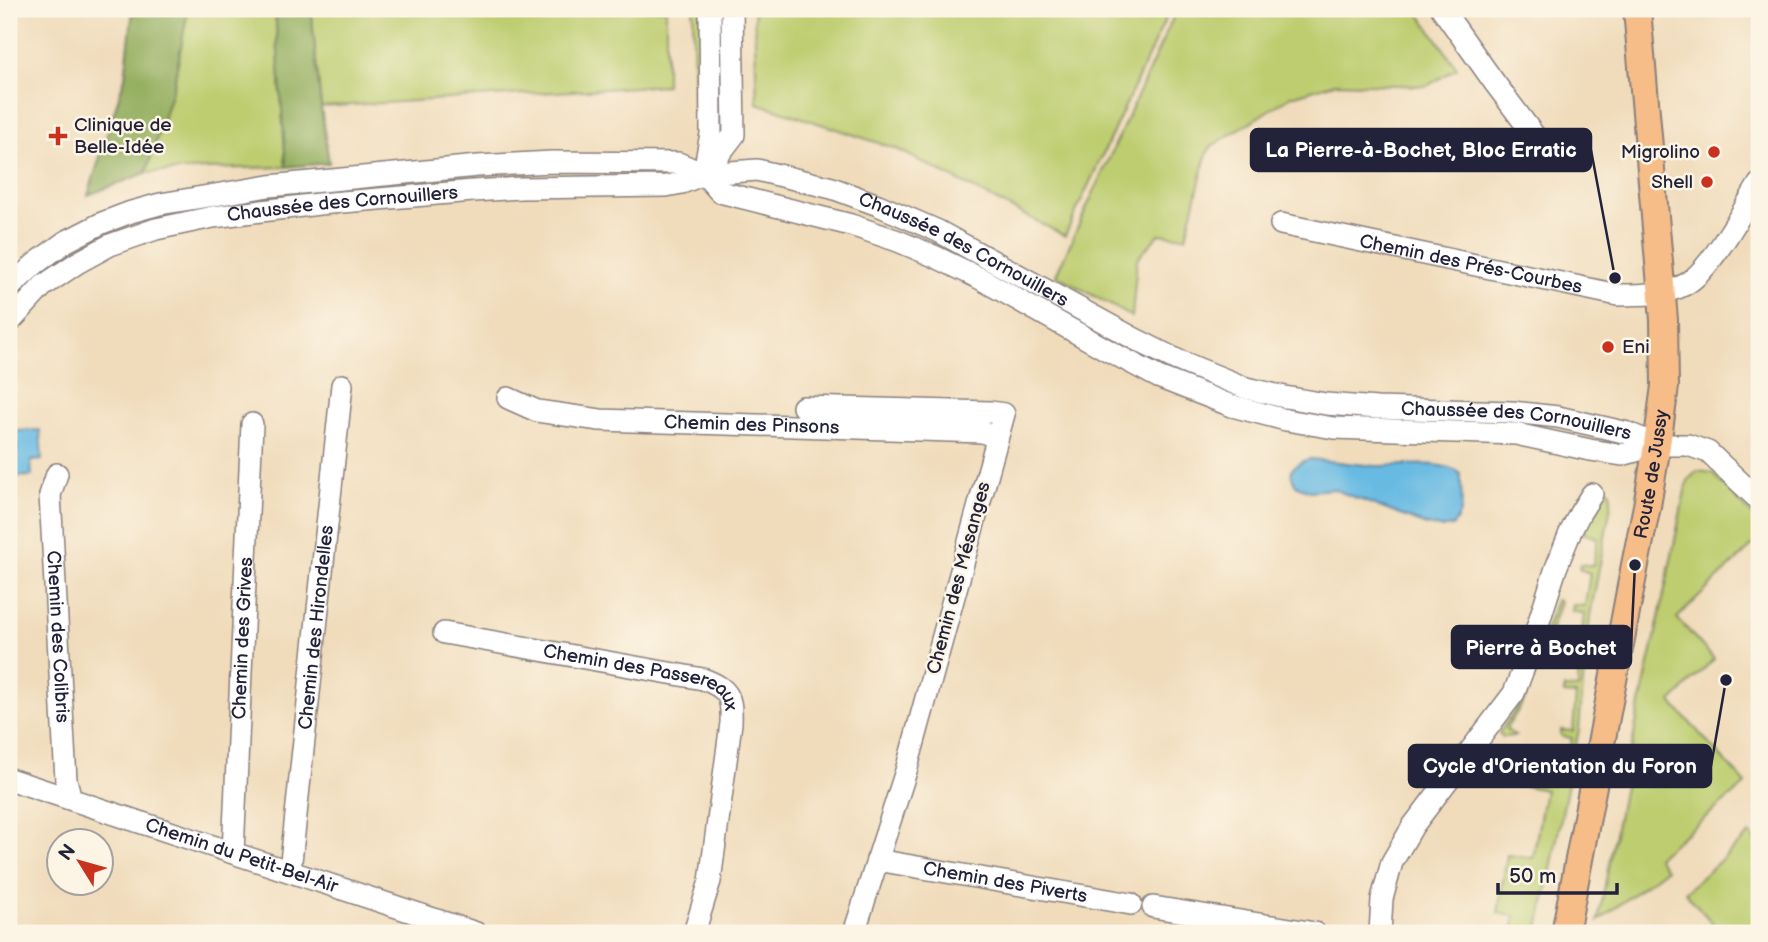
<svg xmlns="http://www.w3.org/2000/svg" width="1768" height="942" viewBox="0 0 1768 942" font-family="'Balsamiq Sans',sans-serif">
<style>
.green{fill:#bdcd6f;stroke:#707855;stroke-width:2}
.forest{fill:#96b062;stroke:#5c694e;stroke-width:2}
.water{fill:#68bae3;stroke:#456e8f;stroke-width:2}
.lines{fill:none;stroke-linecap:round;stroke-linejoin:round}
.minor-casing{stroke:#897f7b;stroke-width:24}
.major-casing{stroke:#897f7b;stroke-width:30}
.minor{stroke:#fff;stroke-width:21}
.major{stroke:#f7bd88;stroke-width:26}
.poi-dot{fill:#c8321e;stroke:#fcf5e5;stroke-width:2.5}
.labels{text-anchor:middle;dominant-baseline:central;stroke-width:5;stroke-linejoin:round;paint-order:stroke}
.poi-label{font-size:19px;fill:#22223b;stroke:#fcf5e5;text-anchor:start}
.street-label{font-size:19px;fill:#22223b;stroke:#fcf5e5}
.leader{fill:none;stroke:#22223b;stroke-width:2.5}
.callout-dot{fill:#22223b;stroke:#fcf5e5;stroke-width:2.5}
.callout{fill:#22223b;stroke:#22223b;stroke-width:2.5}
.callout-label{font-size:21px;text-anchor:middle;font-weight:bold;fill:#fff}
</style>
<rect width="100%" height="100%" fill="#fcf5e5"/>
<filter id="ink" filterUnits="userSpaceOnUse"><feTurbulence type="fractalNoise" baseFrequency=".0143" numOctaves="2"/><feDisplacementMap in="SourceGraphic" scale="14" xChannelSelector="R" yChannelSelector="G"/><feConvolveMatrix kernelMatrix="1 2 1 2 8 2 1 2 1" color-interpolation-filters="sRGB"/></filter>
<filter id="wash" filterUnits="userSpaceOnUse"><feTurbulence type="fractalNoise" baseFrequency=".00686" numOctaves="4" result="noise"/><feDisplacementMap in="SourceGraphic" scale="28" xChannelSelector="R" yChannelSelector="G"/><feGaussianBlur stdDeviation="1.57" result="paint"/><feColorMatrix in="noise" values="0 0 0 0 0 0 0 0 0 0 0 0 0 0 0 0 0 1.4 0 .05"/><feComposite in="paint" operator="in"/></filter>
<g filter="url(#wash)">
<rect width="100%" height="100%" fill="#f0dcbb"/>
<g class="green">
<path d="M188,9H275L286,167L205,169L146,173L174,84Z"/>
<path d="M311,9H666V85L321,107Z"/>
<path d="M693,9H701L702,116H694Z"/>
<path d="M754,9H1170L1065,236L897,149L757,103Z"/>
<path d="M1177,9H1416L1457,68L1427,86L1335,83L1292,96L1212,146L1207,153L1186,237L1159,234L1137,259L1132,317L1056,275Z"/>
<path d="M1697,471L1712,473L1759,522V539L1677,618L1714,659L1671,702L1746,784L1657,857L1666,869L1598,921L1640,704L1656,633L1686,486L1689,479Z"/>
<path d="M1606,490H1609L1611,496V505L1591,610L1586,647L1579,729L1538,933H1513L1515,916L1498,913L1507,855L1533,858L1545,790L1496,780L1494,778L1496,763L1553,770L1555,758L1567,759L1572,738L1561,736V730L1573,731L1576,695L1564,694V688L1578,689L1579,655L1567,653V647L1580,648L1584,614L1572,611L1573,605L1585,606L1590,573L1579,569L1580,564L1593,566L1598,538L1583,533L1586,523Z"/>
<path d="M1556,600L1560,602L1540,660L1551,664L1549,670L1538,667L1524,701L1506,729L1515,736L1503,737L1499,733L1520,703Z"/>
<path d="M1750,834L1759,845V933H1721L1685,892Z"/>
</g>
<g class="forest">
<path d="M133,9H188L174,84L146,173L88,195L125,77Z"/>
<path d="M275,9H311L321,107L329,163L286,167Z"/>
</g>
<g class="water">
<path d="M40,430L42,460L31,461L32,476L9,477V456L17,455L16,431Z"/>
<path d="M1310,459C1331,461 1353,464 1375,466C1401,467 1440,458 1461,474C1460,494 1467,510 1452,526L1441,528L1426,525L1333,489L1310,491L1297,486C1285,471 1294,463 1310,459Z"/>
</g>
</g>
<g filter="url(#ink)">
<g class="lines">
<g class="minor-casing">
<g id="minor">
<path d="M1442,9L1494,82L1536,138"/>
<path d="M704,172L711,134L710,9"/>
<path d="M704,174L734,135L732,9"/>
<path id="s1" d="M1281,224L1618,295C1640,295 1667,295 1686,284C1711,270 1743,210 1759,184"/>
<path d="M9,288L35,264L65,242L102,223L131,212L160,204L269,186L478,166L552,162L678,163L704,174L720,192L851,225L898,241L936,257L981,279L1109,351L1158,377L1232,406L1286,420L1334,428L1516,434L1590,450L1622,455L1657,445H1688L1708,452L1759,500"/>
<path id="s2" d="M9,323L43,286L77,263L110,245L156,229L213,217L319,204L473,191L521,188L666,186L682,183L704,174L757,170L832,188L878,205L938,231L1135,339L1177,360L1246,388L1285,397L1326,404L1377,408L1512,412L1558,417L1628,433L1657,445"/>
<path id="s3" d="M508,398L537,411L600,420L983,432L997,438"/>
<path d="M803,407L991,412L1004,414L906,771L854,933"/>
<path id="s4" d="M57,474L50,495L66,780L71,799"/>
<path id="s5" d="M444,633L703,679C729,689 732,696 731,723L710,881L694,933"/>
<path id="s6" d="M9,779L476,933"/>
<path id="s7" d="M233,853L252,424"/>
<path id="s8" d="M877,860L1131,904"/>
<path id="s9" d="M290,871L342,385"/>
<path d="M1153,907L1315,933"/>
<path d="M1380,933L1382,899L1392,862L1413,826L1514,693L1526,662L1556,568L1570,533L1580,513L1592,494"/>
</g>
</g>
<g class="major-casing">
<g id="major">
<path id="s10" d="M1565,933L1635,565L1647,506L1657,445L1665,386L1664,320L1637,9"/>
</g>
</g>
<use href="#minor" class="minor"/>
<use href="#major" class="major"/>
</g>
</g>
<g class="poi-dot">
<path d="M54.5 125.5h7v7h7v7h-7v7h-7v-7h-7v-7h7z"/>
<circle cx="1714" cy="152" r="7"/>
<circle cx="1707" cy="182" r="7"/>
<circle cx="1608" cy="347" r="7"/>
</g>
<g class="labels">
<g class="poi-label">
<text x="74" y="125">Clinique de<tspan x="74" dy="22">Belle-Idée</tspan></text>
<text x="1700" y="152" text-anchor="end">Migrolino</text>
<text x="1693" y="182" text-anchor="end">Shell</text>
<text x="1622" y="347">Eni</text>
</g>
<g class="street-label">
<text stroke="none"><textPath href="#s2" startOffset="366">Chaussée des Cornouillers</textPath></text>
<text stroke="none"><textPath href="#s2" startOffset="1006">Chaussée des Cornouillers</textPath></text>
<text stroke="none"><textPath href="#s1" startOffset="194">Chemin des Prés-Courbes</textPath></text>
<text stroke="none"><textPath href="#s2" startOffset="1594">Chaussée des Cornouillers</textPath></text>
<text stroke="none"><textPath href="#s3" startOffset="247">Chemin des Pinsons</textPath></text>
<text stroke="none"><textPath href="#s10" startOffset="467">Route de Jussy</textPath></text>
<text transform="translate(959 578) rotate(-75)">Chemin des Mésanges</text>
<text stroke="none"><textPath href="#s9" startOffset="245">Chemin des Hirondelles</textPath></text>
<text stroke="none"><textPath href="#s4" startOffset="164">Chemin des Colibris</textPath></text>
<text stroke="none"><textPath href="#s7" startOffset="215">Chemin des Grives</textPath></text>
<text stroke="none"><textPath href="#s5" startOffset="205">Chemin des Passereaux</textPath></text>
<text stroke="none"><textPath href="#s6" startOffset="245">Chemin du Petit-Bel-Air</textPath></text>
<text stroke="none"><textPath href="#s8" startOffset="130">Chemin des Piverts</textPath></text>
</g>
</g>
<path class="leader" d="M1615 278L1591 150M1635 565L1631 647M1726 680L1711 766"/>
<g class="callout-dot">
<circle cx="1615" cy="278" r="7"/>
<circle cx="1635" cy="565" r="7"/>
<circle cx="1726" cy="680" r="7"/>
</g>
<g class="callout">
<rect x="1251" y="129" width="340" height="42" rx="7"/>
<rect x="1452" y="626" width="179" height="42" rx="7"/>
<rect x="1409" y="745" width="302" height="42" rx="7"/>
</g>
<g class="callout-label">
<text x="1421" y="157">La Pierre-à-Bochet, Bloc Erratic</text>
<text x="1541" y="655">Pierre à Bochet</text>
<text x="1560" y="773">Cycle d'Orientation du Foron</text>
</g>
<rect width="1768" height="942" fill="none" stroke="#fcf5e5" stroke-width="35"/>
<g transform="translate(80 862) rotate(307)"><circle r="33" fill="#fcf5e5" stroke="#a5a1a1" stroke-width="2"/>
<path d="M0-5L12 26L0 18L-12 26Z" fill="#c8321e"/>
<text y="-10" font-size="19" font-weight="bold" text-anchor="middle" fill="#22223b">N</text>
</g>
<path d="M1498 883v10h119v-10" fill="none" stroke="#22223b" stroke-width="3.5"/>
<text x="1509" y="883" font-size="21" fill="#22223b" stroke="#fcf5e5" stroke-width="5" paint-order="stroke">50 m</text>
</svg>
